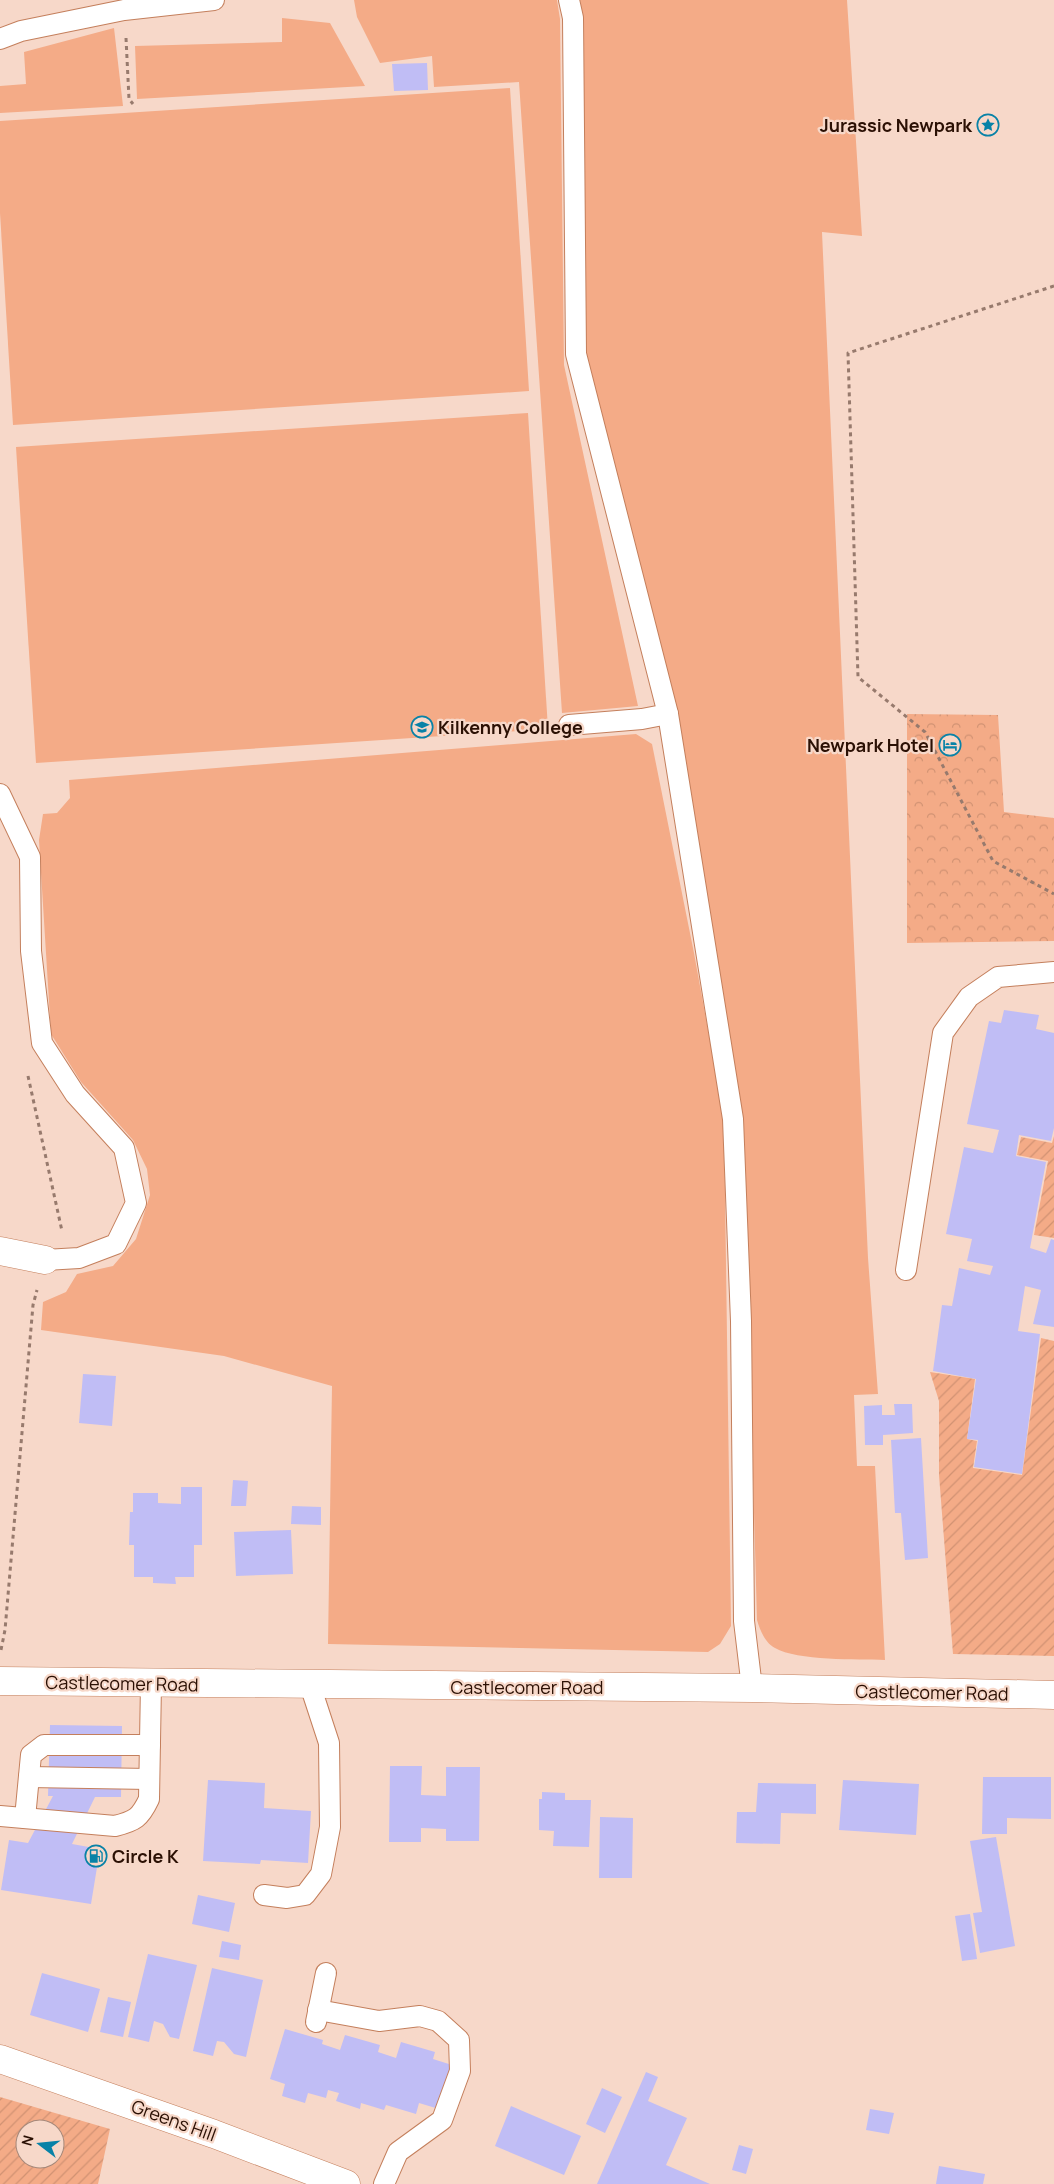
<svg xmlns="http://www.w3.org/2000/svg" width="1054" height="2184" viewBox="0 0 1054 2184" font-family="Manrope,sans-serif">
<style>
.grass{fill:#f4ab87}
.forest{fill:url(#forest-crowns)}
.garden{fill:url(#garden-furrows);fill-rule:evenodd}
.building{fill:#c0bdf5}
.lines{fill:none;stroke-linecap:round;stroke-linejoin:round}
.service-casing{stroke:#c47f5c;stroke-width:22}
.minor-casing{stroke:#c47f5c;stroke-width:29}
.tertiary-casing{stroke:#c47f5c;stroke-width:29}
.secondary-casing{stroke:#c47f5c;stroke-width:29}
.path{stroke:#977a6d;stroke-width:3;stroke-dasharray:4 4;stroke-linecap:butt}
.service{stroke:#fff;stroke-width:20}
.minor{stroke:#fff;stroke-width:28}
.tertiary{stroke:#fff;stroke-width:28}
.secondary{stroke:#fff;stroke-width:28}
.labels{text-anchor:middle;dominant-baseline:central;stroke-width:4.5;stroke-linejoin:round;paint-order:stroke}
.poi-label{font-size:18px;font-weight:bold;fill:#2b1004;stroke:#f7d8c9;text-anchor:end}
.street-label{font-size:18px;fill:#2b1004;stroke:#f7d8c9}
</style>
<defs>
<pattern id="forest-crowns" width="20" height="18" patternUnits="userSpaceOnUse" patternTransform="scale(1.25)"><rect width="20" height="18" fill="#f4ab87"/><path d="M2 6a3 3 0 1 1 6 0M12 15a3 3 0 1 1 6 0" fill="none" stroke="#d19273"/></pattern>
<pattern id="garden-furrows" width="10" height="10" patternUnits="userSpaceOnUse" patternTransform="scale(1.25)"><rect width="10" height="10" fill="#f4ab87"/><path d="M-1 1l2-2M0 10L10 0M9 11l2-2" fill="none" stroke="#d19273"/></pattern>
</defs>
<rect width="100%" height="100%" fill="#f7d8c9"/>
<g class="grass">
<path d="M354,0H557L560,19L564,365L638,706L562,713L519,82L434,87L432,56L380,63L357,17Z"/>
<path d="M580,0H847L862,236L822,232L868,1258L878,1394L854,1395L857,1466H875L885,1660C858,1659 797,1661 775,1648C765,1643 760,1630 757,1620L743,1117L583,354L582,16Z"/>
<path d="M282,18L330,23L365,86L137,99L135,46L282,42Z"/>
<path d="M114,28L123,106L0,113V86L26,84L24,52Z"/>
<path d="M510,88L529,391L13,425L0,213V121Z"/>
<path d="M528,413L548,729L36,763L16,447Z"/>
<path d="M636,734L652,744L694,953L724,1118L731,1626L720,1644L708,1652L328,1644L332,1386L224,1356L41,1330L43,1302L66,1292L77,1274L113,1266L136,1239L150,1195L147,1169L133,1140L81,1082L51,1034L39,840L43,814L57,813L70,798L69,780Z"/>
</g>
<path class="forest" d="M907,714L998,715L1004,812L1054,818V941L907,943Z"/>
<g class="garden">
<path d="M1054,1136V1238L1034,1235L1048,1161L1017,1155L1021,1137L1052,1143Z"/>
<path d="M1041,1338L1054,1341V1656L953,1654L939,1475V1401L930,1372L975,1379L967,1439L977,1441L973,1468L1022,1475Z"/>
<path d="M0,2097L110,2129L98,2184H0ZM25,2129H55V2159H25Z"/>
</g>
<g class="building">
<path d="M427,63L428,90L394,91L392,64Z"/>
<path d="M1004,1010L1039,1015L1036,1029L1054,1033V1128L1051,1141L1019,1135L1016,1156L1046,1162L1030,1248L1046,1253L1051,1239L1054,1240V1327L1033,1324L1041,1290L1025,1286L1018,1331L1040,1334L1022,1474L974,1467L978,1440L967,1439L976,1379L933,1371L942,1305L952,1306L959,1268L990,1275L993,1266L967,1261L972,1239L946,1234L964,1147L993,1153L999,1130L967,1124L989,1021L1001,1023Z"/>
<path d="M83,1374L116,1376L112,1426L79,1423Z"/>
<path d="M894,1404H912L913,1433L883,1435V1445H865L864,1406L882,1405V1415H895Z"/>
<path d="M921,1438L928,1558L905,1560L901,1513H895L891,1440Z"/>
<path d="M233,1480L248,1481L246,1506H231Z"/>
<path d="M181,1487H202V1545H194V1577H175L176,1584L153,1583V1577H134V1545H129L130,1512H133V1493H158V1503L181,1504Z"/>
<path d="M292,1506L321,1507V1525L291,1524Z"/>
<path d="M291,1530L293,1574L236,1576L234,1532Z"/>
<path d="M50,1725L122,1726L121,1797H95L72,1844L100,1849L91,1904L1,1890L9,1840L28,1843L53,1796H48Z"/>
<path d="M390,1766H422L421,1795L446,1796V1767H480L479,1841H446V1829L421,1828V1842H389Z"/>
<path d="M983,1777H1051V1819L1007,1818V1834H982Z"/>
<path d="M208,1780L265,1783L264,1808L311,1811L308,1863L261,1860L260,1864L203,1861Z"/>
<path d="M843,1780L919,1784L916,1835L839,1830Z"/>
<path d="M758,1783L816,1784V1814L781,1813L780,1844L736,1843L737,1812H756Z"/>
<path d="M542,1792L565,1793V1800H591L589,1847L553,1846L554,1831L539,1830V1799H542Z"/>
<path d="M600,1817L633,1818L632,1878H599Z"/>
<path d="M996,1837L1015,1946L980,1953L973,1913L982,1912L970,1841Z"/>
<path d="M198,1895L235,1903L229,1932L192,1924Z"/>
<path d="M970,1914L977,1959L962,1961L955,1916Z"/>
<path d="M222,1941L241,1945L239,1960L219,1957Z"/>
<path d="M148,1954L197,1965L179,2039L170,2037L163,2024L154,2021L149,2042L128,2037Z"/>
<path d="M212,1968L263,1980L246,2057L234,2054L224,2042L217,2041L213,2056L193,2051Z"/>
<path d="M42,1973L100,1989L88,2032L30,2015Z"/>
<path d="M108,1997L131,2002L123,2037L100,2032Z"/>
<path d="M285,2029L323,2040L322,2044L340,2050L345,2035L380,2045L378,2052L396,2058L401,2042L435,2052L433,2059L452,2065L439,2109L419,2103L416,2114L386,2105L384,2110L361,2103L360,2109L336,2101L339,2093L328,2090L326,2098L308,2093L305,2103L282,2096L285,2084L270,2079Z"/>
<path d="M646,2072L658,2077L648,2101L687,2118L666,2165L710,2184H597Z"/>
<path d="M602,2088L622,2097L605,2133L586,2124Z"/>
<path d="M511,2106L581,2136L564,2175L495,2146Z"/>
<path d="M870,2109L894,2113L889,2134L866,2130Z"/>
<path d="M739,2145L753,2149L746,2174L732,2170Z"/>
<path d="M939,2166L985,2174L983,2184H936Z"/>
</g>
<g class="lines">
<g class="service-casing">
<g id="service">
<path d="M569,0L573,18L576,354L668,714L733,1119L741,1321L744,1621L752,1688"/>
<path d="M0,39L21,31L124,10L214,0"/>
<path d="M569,725L642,719L668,714"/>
<path d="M0,794L30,857L31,951L42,1043L75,1094L124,1148L136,1203L116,1244L79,1258L45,1260"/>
<path d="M906,1270L943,1033L969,997L998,977L1054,972"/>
<path d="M29,1777L149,1779"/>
<path d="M0,1816L115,1826C135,1821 140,1818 149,1799L151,1684"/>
<path d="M25,1818L31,1755L44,1745H150"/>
<path d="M264,1895L287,1898L305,1895L321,1874L330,1827L329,1743L310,1685"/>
<path d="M318,2010L379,2021L420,2016L438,2021L459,2040L460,2071L442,2120L398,2152L384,2184"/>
<path d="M316,2022L326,1973"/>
</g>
</g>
<g class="minor-casing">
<path id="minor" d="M0,1251L45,1260"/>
</g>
<g class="tertiary-casing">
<path id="tertiary" d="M0,2059L214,2134L346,2184"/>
</g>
<g class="secondary-casing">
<path id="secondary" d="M0,1681L752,1688L1054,1695"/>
</g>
<g class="path">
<path d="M126,38L129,99L133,104"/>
<path d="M1054,286L848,353L858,677L925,732L993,861L1054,894"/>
<path d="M28,1076L62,1231"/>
<path d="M1,1650L5,1630L33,1305L37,1290"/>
</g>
<use href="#service" class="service"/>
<use href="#minor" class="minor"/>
<use href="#tertiary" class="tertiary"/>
<use href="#secondary" class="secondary"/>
</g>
<defs>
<g id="sight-ring" transform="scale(1.125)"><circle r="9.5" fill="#f7d8c9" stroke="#0882a7" stroke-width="1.5"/><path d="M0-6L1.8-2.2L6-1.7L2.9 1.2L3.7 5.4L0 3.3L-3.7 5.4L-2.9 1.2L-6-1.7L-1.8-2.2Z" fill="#0882a7"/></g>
<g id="school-ring" transform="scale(1.125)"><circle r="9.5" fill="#f7d8c9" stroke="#0882a7" stroke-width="1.5"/><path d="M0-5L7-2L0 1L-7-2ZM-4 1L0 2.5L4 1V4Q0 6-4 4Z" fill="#0882a7"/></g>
<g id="hotel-ring" transform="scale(1.125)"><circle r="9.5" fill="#f7d8c9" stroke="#0882a7" stroke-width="1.5"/><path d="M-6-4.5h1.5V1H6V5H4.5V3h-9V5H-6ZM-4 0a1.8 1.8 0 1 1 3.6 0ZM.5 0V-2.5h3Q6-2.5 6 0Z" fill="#0882a7"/></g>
<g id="fuel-ring" transform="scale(1.125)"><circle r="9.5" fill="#f7d8c9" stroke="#0882a7" stroke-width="1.5"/><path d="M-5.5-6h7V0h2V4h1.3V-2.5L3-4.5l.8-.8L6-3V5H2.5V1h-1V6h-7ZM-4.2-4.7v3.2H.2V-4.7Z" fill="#0882a7"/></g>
</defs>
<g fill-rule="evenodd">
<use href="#sight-ring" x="988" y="125"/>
<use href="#school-ring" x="422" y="727"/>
<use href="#hotel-ring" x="950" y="745"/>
<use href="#fuel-ring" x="96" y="1856"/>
</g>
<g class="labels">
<g class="poi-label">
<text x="972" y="125">Jurassic Newpark</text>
<text x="438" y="727" text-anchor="start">Kilkenny College</text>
<text x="934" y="745">Newpark Hotel</text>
<text x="112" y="1856" text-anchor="start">Circle K</text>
</g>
<g class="street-label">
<text transform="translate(122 1683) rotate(1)">Castlecomer Road</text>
<text x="527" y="1687">Castlecomer Road</text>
<text transform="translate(932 1692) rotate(1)">Castlecomer Road</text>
<text transform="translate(174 2120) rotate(20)">Greens Hill</text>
</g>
</g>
<g transform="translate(40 2144) rotate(286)"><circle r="24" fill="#f7d8c9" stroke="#a5887a"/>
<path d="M0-4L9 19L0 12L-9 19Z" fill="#0882a7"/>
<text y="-8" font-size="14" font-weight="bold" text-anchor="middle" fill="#2b1004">N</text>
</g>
</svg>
